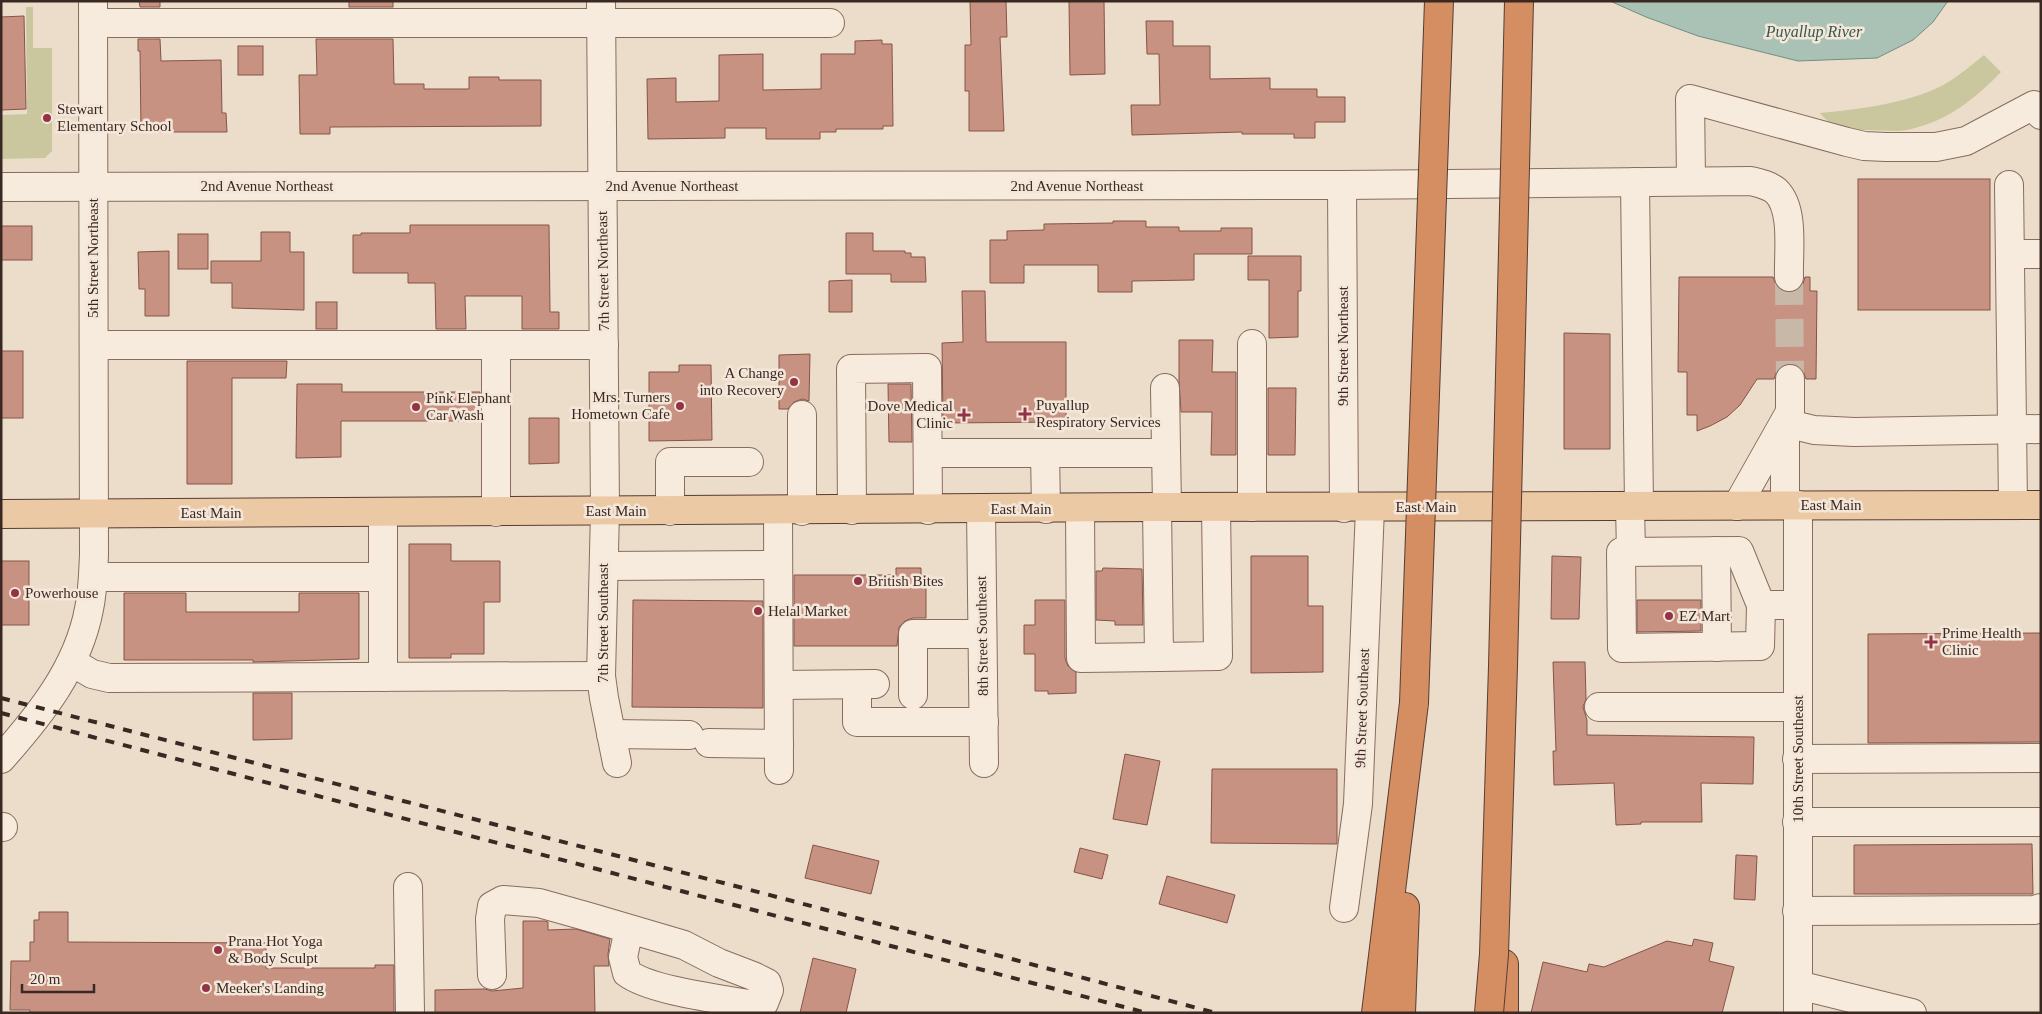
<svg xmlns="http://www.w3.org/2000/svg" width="2042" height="1014" viewBox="0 0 2042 1014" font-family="'Times New Roman',serif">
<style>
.green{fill:#cac79e}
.water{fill:#aac1b6;stroke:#718f82}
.building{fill:#c89283;stroke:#865447}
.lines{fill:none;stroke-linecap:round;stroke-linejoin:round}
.minor-tunnel{stroke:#c8b8a8;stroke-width:28;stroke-dasharray:28 14;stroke-linecap:butt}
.minor-casing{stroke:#886d5f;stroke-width:30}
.major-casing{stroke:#563d33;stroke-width:30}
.highway-casing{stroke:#563d33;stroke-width:30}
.minor{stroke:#f7ebdd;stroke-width:28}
.major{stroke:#ecc9a5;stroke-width:28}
.highway{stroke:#d58d62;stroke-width:28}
.rail{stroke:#3a2922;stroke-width:4;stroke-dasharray:9 9;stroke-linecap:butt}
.highway-bridge-casing{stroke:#563d33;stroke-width:30;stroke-linecap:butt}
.highway-bridge{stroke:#d58d62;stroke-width:28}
.poi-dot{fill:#933346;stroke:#f4e7d9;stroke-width:2}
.labels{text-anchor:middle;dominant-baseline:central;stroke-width:5;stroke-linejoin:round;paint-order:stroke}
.poi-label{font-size:15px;fill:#3a2922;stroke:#f4e7d9;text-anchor:start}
.street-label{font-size:15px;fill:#3a2922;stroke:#f4e7d9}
.water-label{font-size:16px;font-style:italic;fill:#32584f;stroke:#f4e7d9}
</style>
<rect width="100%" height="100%" fill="#ecdcca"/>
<g class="green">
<path d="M26,7H33V48H52V151L45,158L1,159V115L27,114Z"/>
<path d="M1984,55L2001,72C1974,100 1946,122 1907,130C1895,132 1881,130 1868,130C1850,130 1832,129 1820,113C1860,109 1915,103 1950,81C1962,73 1973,64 1984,55Z"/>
</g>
<path class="water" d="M1610,1H1948L1933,22L1913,40L1877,58L1798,61L1698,36L1646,17Z"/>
<g class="building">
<path d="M139,1H160V7H140Z"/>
<rect x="349" y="1" width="44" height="6"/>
<path d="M970,1H1006L1007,37H1000L1004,131H969V91H965V45H971Z"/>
<path d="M1069,1H1104L1105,74L1070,75Z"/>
<path d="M24,16L26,109L1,110V17Z"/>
<path d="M1146,21H1173V46H1210V79L1270,78V89H1317V97H1345V122H1315V138H1294V134H1242V132L1132,135L1131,105H1160L1159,54H1147Z"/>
<path d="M138,39H160L161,61L221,60L222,113H226L227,132H141L140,51H138Z"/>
<path d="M316,39H393L394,84H424V89H469V77H499V80H541V126L330,127V134H300L299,75H317Z"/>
<path d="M882,40V44H892L893,126H883V129H836V132H820V139H766V128H725V138L648,139L647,79L676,78V102L719,101V55L763,54V90L821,89V54H855V41Z"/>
<rect x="238" y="46" width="25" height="29"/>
<rect x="1858" y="179" width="132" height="131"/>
<path d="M1113,221H1146V227H1179V231H1221V228H1252V254H1194V280L1132,281V292H1098V265H1024V283H990V240H1007V231L1044,230V224L1113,223Z"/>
<path d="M410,225H549L550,312H559V329H522V296H465L466,329H436L435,283H408V273H353V235H361V233H410Z"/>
<rect x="1" y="226" width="31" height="34"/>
<path d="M261,232H290V252H304V310L232,308V283H211V261H261Z"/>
<path d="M846,233H873V251H905V253H911V257H925L926,282H891V274H846Z"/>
<rect x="178" y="234" width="30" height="35"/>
<path d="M169,251V316H145V289H139L138,252Z"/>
<path d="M1248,256H1301V291H1298V337L1269,338V280H1248Z"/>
<path d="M1679,277H1773L1776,285L1781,290L1789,293L1797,290L1803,284L1805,277H1810V291H1817L1816,379H1806L1803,371L1797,365L1790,363L1783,365L1777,371L1774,379H1757L1740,405L1727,417L1710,426L1697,431V415H1687V372H1678Z"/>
<path d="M852,280V312H829V281Z"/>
<path d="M962,291H985L986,342H1066V422L943,423L942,343L963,342Z"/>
<rect x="316" y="302" width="21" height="27"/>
<path d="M1564,333L1610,334V449H1564Z"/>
<path d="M1179,340H1213L1212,372H1236V455H1211L1212,412H1181L1179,381Z"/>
<rect x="1" y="351" width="22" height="67"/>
<path d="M810,354L809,401L802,399L794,402L788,409H779V355Z"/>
<path d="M187,361H287L286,378H232V484H187Z"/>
<path d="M679,365H711L712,440L649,441V372H679Z"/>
<path d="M297,384H342V392H480V421H341V457L296,458Z"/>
<path d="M888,384H911L912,442H889Z"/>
<path d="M1268,388H1296L1295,455H1268Z"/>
<path d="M529,418H559V463L529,464Z"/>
<path d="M409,544H451V561H500V602H484V654H451V658H409Z"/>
<path d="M1251,556H1308V606H1323V672L1251,673Z"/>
<path d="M1552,556L1581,557L1579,619H1551Z"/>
<rect x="1" y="561" width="28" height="64"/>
<path d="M896,568H921V575H926V618H913L905,621L899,627L897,646H794V575H896Z"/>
<path d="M1103,568L1142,569L1143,625H1115V621L1096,620V571H1102Z"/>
<path d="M124,593H186V612H299V593H359V659L253,662V660H124Z"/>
<path d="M633,600L763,601V708L632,707Z"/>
<path d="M1035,600H1065V658L1068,666L1076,672V693L1048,694V691H1035V654H1024V625H1035Z"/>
<path d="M1637,600H1701V631L1637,632Z"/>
<path d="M2041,633V742L1868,743V634Z"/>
<path d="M1553,662H1585L1586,699L1583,707L1587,720V735L1754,737L1753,784L1701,783L1702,822H1641V824L1616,825L1614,783L1554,785L1553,751H1556Z"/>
<path d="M253,693H292V739L253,740Z"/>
<path d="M1125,754L1160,761L1147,825L1113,819Z"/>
<path d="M1212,769H1337V844L1211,843Z"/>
<path d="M2032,844L2033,894H1854V845Z"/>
<path d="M813,845L879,861L871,894L805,878Z"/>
<path d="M1080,848L1108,855L1102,879L1074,872Z"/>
<path d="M1736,855L1757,856L1755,900L1734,899Z"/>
<path d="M1167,876L1235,895L1227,923L1159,904Z"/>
<path d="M39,912H68V942L266,943V968H375V965H394V1013H30V1010H10L11,961H30V942H34V920H39Z"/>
<path d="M523,921H545L548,922V930L576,929L610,939L608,954L609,966H594L595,1013H435V990L485,989L492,991L523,988Z"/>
<path d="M1694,939L1713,943L1709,961L1734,967L1722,1013H1531L1543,962L1587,972L1589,964L1604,967L1667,941L1692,946Z"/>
<path d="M813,958L856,969L846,1013H800Z"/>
</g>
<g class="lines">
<path class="minor-tunnel" d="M1789,277L1790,379"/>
<g class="minor-casing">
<g id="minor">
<path d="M601,1L605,511L601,676L604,698L617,763"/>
<path d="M93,23H830"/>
<path d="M1691,181L1690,99L1847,142L1864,146L1886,147H1936L1966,141L2034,105L2041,115"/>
<path d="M1635,182L1639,506"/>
<path d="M1342,185L1344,508"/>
<path d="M2009,185L2013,505"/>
<path d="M1,187L1342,185L1751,181C1759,183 1769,185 1776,191C1795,209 1788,253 1789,277"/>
<path d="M2010,254H2041"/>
<path d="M1252,344V507"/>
<path d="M94,345H604"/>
<path d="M496,345V512"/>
<path d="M1165,388L1167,507"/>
<path d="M802,415V511"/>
<path d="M1785,423L1814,430L1854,432L2041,429"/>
<path d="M1785,424V505"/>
<path d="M928,453H1166"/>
<path d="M1045,453L1046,509"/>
<path d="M1630,506L1631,552"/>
<path d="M1737,506L1790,412V379"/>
<path d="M1157,507L1159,657L1218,656L1216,507"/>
<path d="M981,509L984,763"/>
<path d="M1080,509L1081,658L1159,657"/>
<path d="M852,510L851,369L927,368L928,510"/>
<path d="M670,511V462H749"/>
<path d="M778,511L779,770"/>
<path d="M383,513V677"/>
<path d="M1716,551L1717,647"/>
<path d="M604,566L778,565"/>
<path d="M93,577H383"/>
<path d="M1761,605L1760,646L1622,648L1621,552L1739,551L1761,605H1798"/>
<path d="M72,662L92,674L109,678L601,676"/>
<path d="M779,685L875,684"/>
<path d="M857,685V722H984"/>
<path d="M913,695V634H982"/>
<path d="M1599,707H1797"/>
<path d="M611,734L689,735"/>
<path d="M709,743L779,744"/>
<path d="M1,759C40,715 78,668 89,609C93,591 93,573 94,555L93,1"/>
<path d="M1797,759L2041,758"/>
<path d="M1797,822H2041"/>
<path d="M1,827H3"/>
<path d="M408,887L410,1013"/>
<path d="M1344,908L1358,804L1370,508"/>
<path d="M1797,911L2034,910L2041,908"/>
<path d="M492,975L490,919L492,906L503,900L539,903L589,917L684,945L719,963L753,976L767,983L769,990L764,1003L759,1006C725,999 653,992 627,973L623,957L629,929"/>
<path d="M1798,985L1912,1013"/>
<path d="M1798,1013V505"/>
</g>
</g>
<g class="major-casing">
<path id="major" d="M1,514L1157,507L2041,505"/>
</g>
<g class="highway-casing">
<g id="highway">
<path d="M1504,964V1013"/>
<path d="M1376,1013L1414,703"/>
<path d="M1401,1013L1405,907"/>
</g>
</g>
<use href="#minor" class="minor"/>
<use href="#major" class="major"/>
<use href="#highway" class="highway"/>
<g class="rail">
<path d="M1,698L743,888L1216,1013"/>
<path d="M1,713L1147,1013"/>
</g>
<g class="highway-bridge-casing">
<g id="highway-bridge">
<path d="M1414,703L1439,1"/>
<path d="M1489,1013L1494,954L1503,666L1519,1"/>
</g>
</g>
<use href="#highway-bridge" class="highway-bridge"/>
</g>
<g class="poi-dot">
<circle cx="47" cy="118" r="5"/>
<circle cx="794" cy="382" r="5"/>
<circle cx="680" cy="406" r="5"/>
<circle cx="416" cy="407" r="5"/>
<path d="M1022.5 406.5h5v5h5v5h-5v5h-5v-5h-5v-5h5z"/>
<path d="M961.5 407.5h5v5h5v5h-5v5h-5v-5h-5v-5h5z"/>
<circle cx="858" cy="581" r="5"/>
<circle cx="15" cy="593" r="5"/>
<circle cx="758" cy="611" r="5"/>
<circle cx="1669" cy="616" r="5"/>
<path d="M1928.5 634.5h5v5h5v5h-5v5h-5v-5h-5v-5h5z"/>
<circle cx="218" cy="950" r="5"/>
<circle cx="206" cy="988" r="5"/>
</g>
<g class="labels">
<g class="poi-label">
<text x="57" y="109">Stewart<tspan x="57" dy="17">Elementary School</tspan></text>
<text x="784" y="373" text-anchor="end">A Change<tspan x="784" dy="17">into Recovery</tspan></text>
<text x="670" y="397" text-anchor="end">Mrs. Turners<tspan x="670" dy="17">Hometown Cafe</tspan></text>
<text x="426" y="398">Pink Elephant<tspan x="426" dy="17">Car Wash</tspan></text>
<text x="1036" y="405">Puyallup<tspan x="1036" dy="17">Respiratory Services</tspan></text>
<text x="953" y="406" text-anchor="end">Dove Medical<tspan x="953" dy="17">Clinic</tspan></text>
<text x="868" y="581">British Bites</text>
<text x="25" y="593">Powerhouse</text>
<text x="768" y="611">Helal Market</text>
<text x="1679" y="616">EZ Mart</text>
<text x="1942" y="633">Prime Health<tspan x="1942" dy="17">Clinic</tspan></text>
<text x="228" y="941">Prana Hot Yoga<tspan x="228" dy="17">&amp; Body Sculpt</tspan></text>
<text x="216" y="988">Meeker's Landing</text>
</g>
<g class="street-label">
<text x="267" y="186">2nd Avenue Northeast</text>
<text x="672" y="186">2nd Avenue Northeast</text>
<text x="1077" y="186">2nd Avenue Northeast</text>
<text transform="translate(93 258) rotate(-90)">5th Street Northeast</text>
<text transform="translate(603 271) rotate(-91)">7th Street Northeast</text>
<text transform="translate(1343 346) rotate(-90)">9th Street Northeast</text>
<text x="1831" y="505">East Main</text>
<text x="1426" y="507">East Main</text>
<text x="1021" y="509">East Main</text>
<text x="616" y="511">East Main</text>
<text x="211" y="513">East Main</text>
<text transform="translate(603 623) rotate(-90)">7th Street Southeast</text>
<text transform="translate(982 636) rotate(-91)">8th Street Southeast</text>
<text transform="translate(1362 708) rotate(-88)">9th Street Southeast</text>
<text transform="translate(1798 759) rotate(-90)">10th Street Southeast</text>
</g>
<g class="water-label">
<text x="1814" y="31">Puyallup River</text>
</g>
</g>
<rect width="2042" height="1014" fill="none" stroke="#3a2922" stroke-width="5"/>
<path d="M22 984v8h72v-8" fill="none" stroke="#3a2922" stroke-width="2.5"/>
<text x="30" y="984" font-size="15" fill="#3a2922" stroke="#f4e7d9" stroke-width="4" paint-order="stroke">20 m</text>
</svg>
